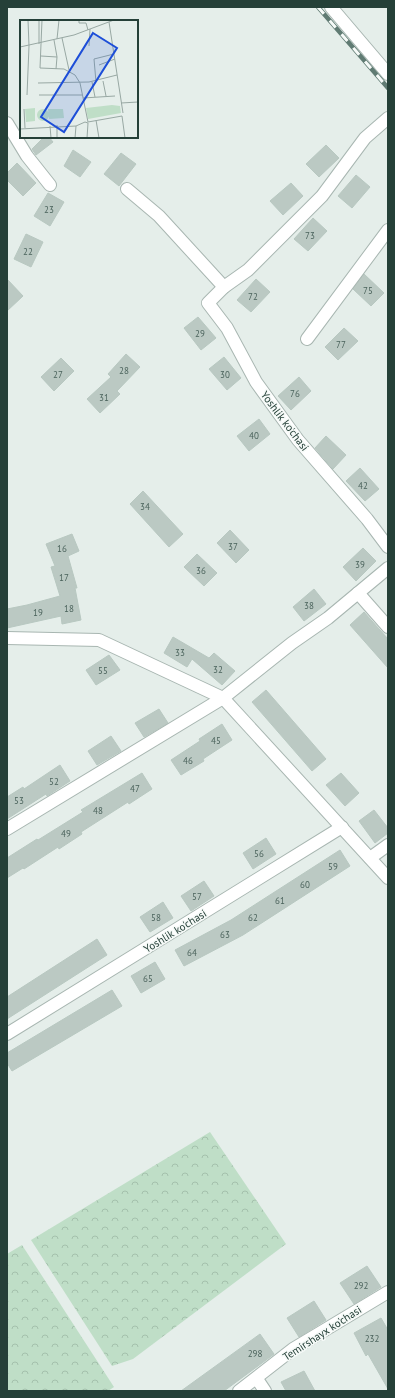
<svg xmlns="http://www.w3.org/2000/svg" width="395" height="1398" viewBox="0 0 395 1398" font-family="'PT Sans',sans-serif">
<style>
.forest{fill:url(#forest-crowns)}
.building{fill:#bbc9c3;stroke:#b8c8c1}
.lines{fill:none;stroke-linecap:round;stroke-linejoin:round}
.minor-casing{stroke:#a8b6b1;stroke-width:14}
.minor{stroke:#fff;stroke-width:12}
.rail-casing{stroke:#607b73;stroke-width:4.5}
.rail{stroke:#f6faf8;stroke-width:3;stroke-dasharray:9;stroke-linecap:butt}
.labels{text-anchor:middle;dominant-baseline:central;stroke-width:3;stroke-linejoin:round;paint-order:stroke}
.number-label{font-size:9px;fill:#4a625b}
.street-label{font-size:11px;fill:#254038;stroke:#f6faf8}
.inset-road{fill:none;stroke:#98a8a3;stroke-width:1}
.view{fill:#1d4ed8;fill-opacity:0.15;stroke:#1d4ed8;stroke-width:2}
.inset-edge{fill:none;stroke:#254038;stroke-width:2}
</style>
<defs>
<pattern id="forest-crowns" width="20" height="18" patternUnits="userSpaceOnUse"><rect width="20" height="18" fill="#bfdec7"/><path d="M2 6a3 3 0 1 1 6 0M12 15a3 3 0 1 1 6 0" fill="none" stroke="#a4c0ac"/></pattern>
</defs>
<rect width="100%" height="100%" fill="#e5eeea"/>
<g class="forest">
<path d="M210,1132L286,1244L133,1359L112,1366L31,1240Z"/>
<path d="M22,1245L114,1387L108,1391H7V1254Z"/>
</g>
<g class="building">
<path d="M44,137H49L53,142L36,155L32,149Z"/>
<path d="M326,145L339,158L319,177L306,164Z"/>
<path d="M73,150L91,162L80,177L64,166Z"/>
<path d="M121,153L136,164L119,186L104,174Z"/>
<path d="M17,163L36,183L23,196L7,180V173Z"/>
<path d="M356,175L370,187L352,208L338,196Z"/>
<path d="M291,183L303,196L283,215L270,201Z"/>
<path d="M48,193L64,202L50,226L34,216Z"/>
<path d="M313,218L327,231L308,251L294,239Z"/>
<path d="M26,234L43,242L31,267L14,259Z"/>
<path d="M364,274L384,293L371,306L353,289Z"/>
<path d="M7,279L23,296L7,311Z"/>
<path d="M256,279L270,292L251,312L237,300Z"/>
<path d="M198,317L216,338L201,350L184,328Z"/>
<path d="M344,328L358,341L338,360L325,347Z"/>
<path d="M126,354L140,367L117,391L120,394L100,413L87,399L111,377L108,374Z"/>
<path d="M224,357L241,378L227,390L209,369Z"/>
<path d="M61,358L74,371L54,391L41,377Z"/>
<path d="M299,377L311,391L291,410L278,396Z"/>
<path d="M259,419L270,434L249,451L237,436Z"/>
<path d="M326,436L346,455L333,469L315,448Z"/>
<path d="M360,468L379,489L365,501L346,481Z"/>
<path d="M143,491L183,534L169,547L130,504Z"/>
<path d="M230,530L249,550L236,563L217,543Z"/>
<path d="M72,534L79,551L68,556L77,588H75L81,620L62,624L61,616L7,628V609L27,605L60,596L51,567L55,566L46,544Z"/>
<path d="M363,548L376,561L356,581L343,567Z"/>
<path d="M197,554L217,573L204,586L184,567Z"/>
<path d="M314,589L326,604L304,621L293,607Z"/>
<path d="M364,612L388,639V668L350,625Z"/>
<path d="M173,637L209,658L214,653L235,671L222,685L192,659L187,667L164,653Z"/>
<path d="M109,655L120,670L96,685L86,670Z"/>
<path d="M266,690L326,759L312,771L252,702Z"/>
<path d="M159,709L168,723L144,737L135,723Z"/>
<path d="M222,724L232,740L203,759L204,761L181,775L171,760L200,741L199,739Z"/>
<path d="M111,736L121,751L97,765L88,751Z"/>
<path d="M60,765L70,781L47,796L46,794L7,819V797L23,787L24,789Z"/>
<path d="M142,773L152,789L129,804L128,802L81,832L82,834L59,849L58,847L24,869L23,868L7,878V858L37,839L38,840L83,812L81,810Z"/>
<path d="M341,773L359,793L345,806L326,785Z"/>
<path d="M374,810L388,828V833L375,843L359,821Z"/>
<path d="M266,838L276,854L253,869L243,853Z"/>
<path d="M340,850L350,866L243,935L184,966L175,950L231,920Z"/>
<path d="M204,881L214,896L191,911L181,896Z"/>
<path d="M163,902L173,918L150,932L140,917Z"/>
<path d="M97,939L107,955L7,1019V997Z"/>
<path d="M155,962L165,979L141,993L131,976Z"/>
<path d="M112,990L122,1006L12,1071L7,1063V1053Z"/>
<path d="M367,1266L381,1287L354,1304L340,1283Z"/>
<path d="M314,1301L326,1320L299,1337L287,1318Z"/>
<path d="M381,1318L388,1330V1389L368,1354L366,1356L354,1333Z"/>
<path d="M260,1334L274,1354L262,1363L224,1391H181Z"/>
<path d="M304,1371L315,1391H286L281,1382Z"/>
</g>
<g class="lines">
<g class="minor-casing">
<g id="minor">
<path d="M331,7L388,74"/>
<path d="M388,118L365,138L322,196L248,270L224,287L208,303L227,328L256,382L298,440L367,519L388,547"/>
<path d="M7,123L27,156L50,185"/>
<path d="M127,189L159,216L224,287"/>
<path d="M307,339L388,230"/>
<path d="M358,593L388,627"/>
<path d="M7,638L99,640L223,698L388,878"/>
<path d="M7,829L223,698L292,643L328,618L388,568"/>
<path d="M370,858L388,845"/>
<path d="M7,1034L342,827"/>
<path d="M257,1379L265,1391"/>
<path d="M239,1391L293,1349L388,1292"/>
</g>
</g>
<use href="#minor" class="minor"/>
<g class="rail-casing">
<path id="rail" d="M318,7L388,88"/>
</g>
<use href="#rail" class="rail"/>
</g>
<g class="labels">
<g class="number-label">
<text x="49" y="209">23</text>
<text x="310" y="235">73</text>
<text x="28" y="251">22</text>
<text x="368" y="290">75</text>
<text x="253" y="296">72</text>
<text x="200" y="333">29</text>
<text x="341" y="344">77</text>
<text x="124" y="370">28</text>
<text x="58" y="374">27</text>
<text x="225" y="374">30</text>
<text x="295" y="393">76</text>
<text x="104" y="397">31</text>
<text x="254" y="435">40</text>
<text x="363" y="485">42</text>
<text x="145" y="506">34</text>
<text x="233" y="546">37</text>
<text x="62" y="548">16</text>
<text x="360" y="564">39</text>
<text x="201" y="570">36</text>
<text x="64" y="577">17</text>
<text x="309" y="605">38</text>
<text x="69" y="608">18</text>
<text x="38" y="612">19</text>
<text x="180" y="652">33</text>
<text x="218" y="669">32</text>
<text x="103" y="670">55</text>
<text x="216" y="740">45</text>
<text x="188" y="760">46</text>
<text x="54" y="781">52</text>
<text x="135" y="788">47</text>
<text x="19" y="800">53</text>
<text x="98" y="810">48</text>
<text x="66" y="833">49</text>
<text x="259" y="853">56</text>
<text x="333" y="866">59</text>
<text x="305" y="884">60</text>
<text x="197" y="896">57</text>
<text x="280" y="900">61</text>
<text x="156" y="917">58</text>
<text x="253" y="917">62</text>
<text x="225" y="934">63</text>
<text x="192" y="952">64</text>
<text x="148" y="978">65</text>
<text x="361" y="1285">292</text>
<text x="372" y="1338">232</text>
<text x="255" y="1353">298</text>
</g>
<g class="street-label">
<text transform="translate(285 421) rotate(53)">Yoshlik ko'chasi</text>
<text transform="translate(175 931) rotate(-32)">Yoshlik ko'chasi</text>
<text transform="translate(322 1333) rotate(-33)">Temirshayx ko'chasi</text>
</g>
</g>
<g transform="translate(20 20)">
<rect width="118" height="118" fill="#e5eeea"/>
<path d="M92,85L100,86L101,93L68,99L66,88ZM15,88V101L6,102L5,89ZM17 95a6 6 0 1 1 12 0a6 6 0 1 1-12 0ZM28,89H43L44,98L29,99Z" fill="#bfdec7"/>
<path class="inset-road" d="M8,0L9,26M19,0V24M22,0L20,48L44,49L55,55L60,63L68,102L102,96L105,118M59,0V3H66L68,10M89,2L103,93M42,18L49,50M37,19L39,0M69,26L70,9M0,27L54,15L94,0M21,36L37,37L34,20M79,45L95,39M36,49L37,37M83,61L86,76M72,62L75,77M76,62L74,39L94,34M18,63L69,62L97,55M7,75L9,26M19,75H62M63,78L95,76M101,83L118,82M4,89L5,108M76,100L79,118M37,105V118M30,106L31,118M0,109L56,106L65,102L68,103L67,118M55,118L56,106"/>
<path class="view" d="M73,13L97,28L44,112L21,97Z"/>
<rect width="118" height="118" class="inset-edge"/>
</g>
<rect width="395" height="1398" fill="none" stroke="#254038" stroke-width="16"/>
</svg>
